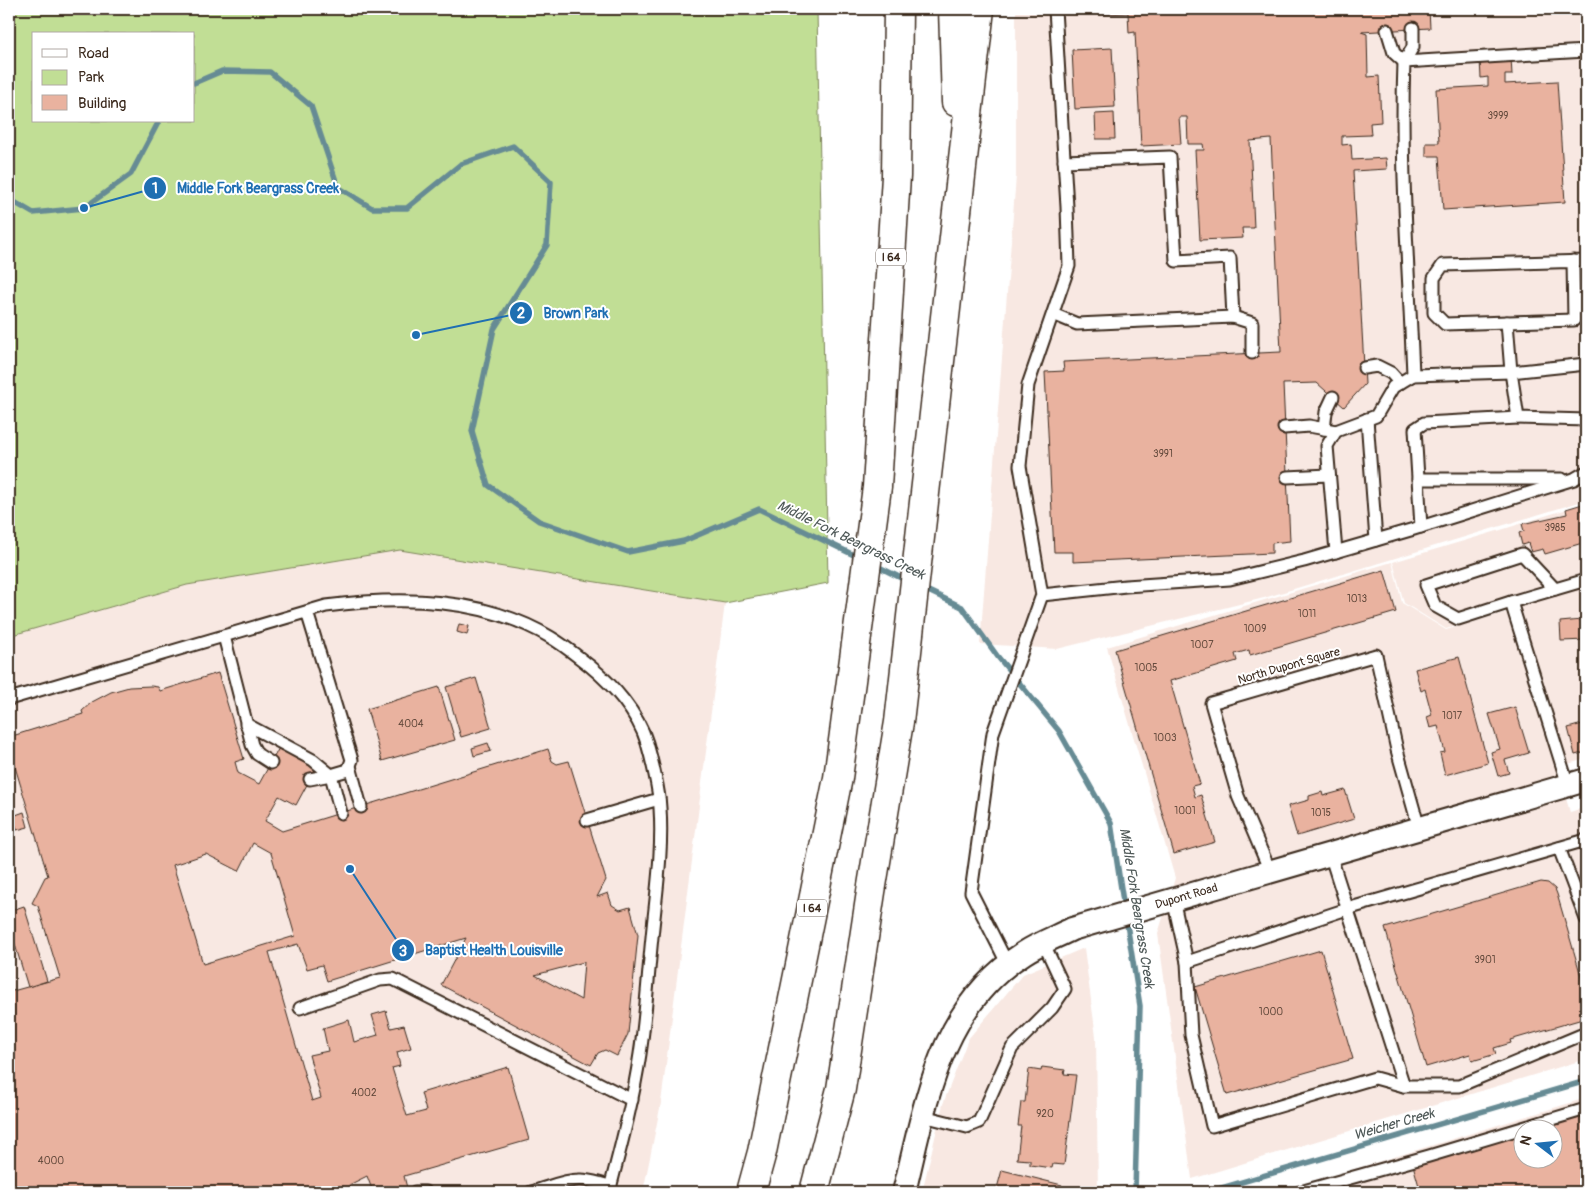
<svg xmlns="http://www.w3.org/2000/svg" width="1595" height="1201" viewBox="0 0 1595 1201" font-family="Pangolin,sans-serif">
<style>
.built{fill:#f8e8e2;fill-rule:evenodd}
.green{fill:#c1de95;stroke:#7e845a;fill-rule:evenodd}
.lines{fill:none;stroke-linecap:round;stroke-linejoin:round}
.stream{stroke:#668b94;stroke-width:5.5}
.building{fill:#e9b29f;stroke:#3b2a1e;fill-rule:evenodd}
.lane-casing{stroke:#3b2a1e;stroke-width:15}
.street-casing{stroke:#3b2a1e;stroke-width:26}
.highway-casing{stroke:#3b2a1e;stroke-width:31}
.lane{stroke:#fff;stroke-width:11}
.street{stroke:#fff;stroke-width:22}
.highway{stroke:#fff;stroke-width:28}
.labels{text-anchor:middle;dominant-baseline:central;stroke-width:4;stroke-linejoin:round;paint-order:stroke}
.number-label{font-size:10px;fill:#664c3e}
.shield{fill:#fff;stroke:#766a62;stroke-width:1}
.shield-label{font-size:11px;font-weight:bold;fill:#3b2a1e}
.street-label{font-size:12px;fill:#3b2a1e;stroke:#fff}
.water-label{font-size:14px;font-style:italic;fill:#505a59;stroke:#fff}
.leader{fill:none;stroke:#1f6fb2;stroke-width:2}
.callout-dot{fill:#1f6fb2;stroke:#fff;stroke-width:2}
.mark-label{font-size:15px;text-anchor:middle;font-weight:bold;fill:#fff}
.callout-label{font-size:14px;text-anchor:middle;font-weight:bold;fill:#1f6fb2;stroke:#fff;stroke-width:4;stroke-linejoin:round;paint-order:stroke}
</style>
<rect width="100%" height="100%" fill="#fff"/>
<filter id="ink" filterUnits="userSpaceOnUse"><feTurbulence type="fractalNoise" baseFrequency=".02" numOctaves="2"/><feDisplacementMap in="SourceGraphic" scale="10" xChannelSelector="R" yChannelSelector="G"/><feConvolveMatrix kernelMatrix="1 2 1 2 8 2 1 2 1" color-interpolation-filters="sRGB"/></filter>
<g filter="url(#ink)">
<g class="built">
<path d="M1016,9H1586V500L1264,598L1057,649L980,644L1016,176Z"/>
<path d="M1586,503V759L1564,765L1515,608L1446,629L1404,603L1393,562L1504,529Z"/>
<path d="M400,550L725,603L661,1103L643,1192H9V636L187,585Z"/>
<path d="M1392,562L1402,603L1446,630L1510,611L1570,812L1586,807V1059L1192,1179L1158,934L1175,878L1107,647Z"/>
<path d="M1084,948L1096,1037L1098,1192H922L943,1104L968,1039L1023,974Z"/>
<path d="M1586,1098V1192H1280ZM1522,1128H1552V1158H1522Z"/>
</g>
<path class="green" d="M9,9H817L828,583L725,603L400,550L187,585L9,636ZM34,34H194V121H34Z"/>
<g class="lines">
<g class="stream">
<path d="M194,83L222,71L270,72L311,106L338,187L372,208H407L461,164L513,146L551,182L547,245L494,329L472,431L488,485L539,521L628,552L684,541L759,509L860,558"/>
<path d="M9,199L33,213L84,208L131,174L159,121"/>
<path d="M875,565L907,581"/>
<path d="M922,588L962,607L998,657L1059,731L1111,823L1124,908"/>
<path d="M1126,918L1140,1006L1135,1192"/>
<path d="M1208,1192L1586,1081"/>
</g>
</g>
<g class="building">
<path d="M1105,9H1429L1430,28L1361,32L1367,34L1368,77L1379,76L1381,122L1370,123L1371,135L1342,136V145L1351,144L1352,160L1386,158L1387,169L1353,171L1365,384L1344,407L1317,383L1283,384L1290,541L1272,543V553L1073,562V552H1054L1045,372L1064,371L1063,362L1281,352L1271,139L1250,141L1254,228H1242L1243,238L1200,240L1195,150H1204L1203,144H1188L1187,117H1179L1181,144L1141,146L1135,32L1129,33L1128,13L1105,14Z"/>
<path d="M1112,48L1115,107L1075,109L1072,50Z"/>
<path d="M1511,58L1512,75H1505V84L1557,81L1565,202L1443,210L1439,156H1426V143H1439L1436,89L1488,86V77L1481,78L1480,60Z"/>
<path d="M1114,113L1115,139H1096L1095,114Z"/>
<path d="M1586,503V542L1545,554L1543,549L1531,552L1528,543L1522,545L1519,533L1524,531L1522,524L1567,514L1566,509Z"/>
<path d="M1384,570L1396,612L1250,655L1249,650L1235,654L1237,661L1170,681L1200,784L1192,786L1195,797L1201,795L1215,842L1174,854L1115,650Z"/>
<path d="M1581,613H1586V640L1561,641L1560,622L1582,620Z"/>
<path d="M459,624L469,626L467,635L457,632Z"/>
<path d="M1459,657L1488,763L1445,775L1440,753L1445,752L1438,726L1430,728L1427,717L1432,715L1425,689L1421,691L1415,669Z"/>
<path d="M218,673L244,759L235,762L238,773L259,784L280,746L317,766L296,805L279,796L265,821L282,831L548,749L552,761L557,764L569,761L606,880L597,897L608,893L612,905L620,910L630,907L638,935L628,1034L617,1056L605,1050L598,1053L591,1065L441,985L466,938L327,981L322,965L307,969L298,944L269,952L312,1101L321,1098L309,1055L328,1051L323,1028L349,1020L354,1042L378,1035L372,1015L386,1011L391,1028L404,1025L411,1048L397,1052L400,1066L392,1068L407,1116L426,1111L421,1093L508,1067L529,1140L404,1176L408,1192H373L367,1176L349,1185L352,1192H9V992L60,978L38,906L32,903L45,877L48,876L9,747V737L83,714L82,711L92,702L111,692L129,687L151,686L158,687L160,691ZM253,843L271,853L295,936L203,964L173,865L206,854L239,871ZM584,962L581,1000L535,975Z"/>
<path d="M476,678L491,728L461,737L446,687Z"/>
<path d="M439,687L455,740L382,761L367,709Z"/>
<path d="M1515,707L1529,753L1505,760L1509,773L1498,776L1491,752L1500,749L1489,714Z"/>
<path d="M1586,723V752L1575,755L1568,728Z"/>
<path d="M488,743L491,751L474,756L472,748Z"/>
<path d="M1345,790L1354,819L1297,836L1288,806L1309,800V796L1322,792L1323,796Z"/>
<path d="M24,812L28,827L17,830L13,816Z"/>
<path d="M1541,882L1548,883L1555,889L1557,894L1586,993V1018L1510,1040L1511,1043L1494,1048L1496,1054L1472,1061L1470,1054L1426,1067L1385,928Z"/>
<path d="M24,906L47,981L28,987L9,925V911Z"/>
<path d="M1321,950L1353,1059L1227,1095L1195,987Z"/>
<path d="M1042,1067L1065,1070L1064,1074L1076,1075L1064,1165L1053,1164L1052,1168L1030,1165V1160L1017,1159L1021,1126H1018L1021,1102H1025L1029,1069L1041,1071Z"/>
<path d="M1586,1114V1192H1398L1419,1186L1413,1165L1522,1132V1158H1552V1128H1536Z"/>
<path d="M1002,1170L1062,1185L1060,1192H996Z"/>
</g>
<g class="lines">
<g class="lane-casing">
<g id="lane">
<path d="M1387,30L1394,53L1404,62"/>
<path d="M1404,62L1413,47V28"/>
<path d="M1064,161L1170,157L1176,261L1230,258L1233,317"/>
<path d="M1573,261L1574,320L1445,324L1434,313V278L1443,265L1586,261"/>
<path d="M1053,314L1077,324L1233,317L1252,323V353"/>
<path d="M1586,364L1511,372L1518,418L1586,420"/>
<path d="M1364,368L1377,366L1391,373L1400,383"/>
<path d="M1413,375L1511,372L1507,322"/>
<path d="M1367,419L1376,540"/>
<path d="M1284,428L1309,426L1336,431"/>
<path d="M1324,429L1326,412L1333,397"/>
<path d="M1287,477L1329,475"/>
<path d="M1418,479H1562"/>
<path d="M1421,527L1415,429L1424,423L1518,418"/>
<path d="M1336,552L1327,446L1336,431L1376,416L1393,387L1413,375C1409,271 1400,167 1404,62L1586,51"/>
<path d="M1042,595L1126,586L1230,579L1304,561L1414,529L1574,479L1586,472"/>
<path d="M1511,602L1458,619L1435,606L1426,585L1522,554L1555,589"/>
<path d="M307,612L352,760L348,770L331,775L310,779"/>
<path d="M224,636L252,745L257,754L271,763"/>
<path d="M9,699L326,606C401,596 483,597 550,637C564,645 577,656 590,666C613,685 638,713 647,743C652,760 659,790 660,808C663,851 656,895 652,937C648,976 646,1015 640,1054C633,1101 621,1146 609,1192"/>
<path d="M246,724L313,760L331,775L341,813"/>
<path d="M350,766L361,807"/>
<path d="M1568,785L1511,602L1586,580"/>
<path d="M587,820L659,799"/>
<path d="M1559,848L1586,919"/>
<path d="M1330,854L1404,1086H1459L1586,1033"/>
<path d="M1270,871L1238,796L1211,703L1376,655L1397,750L1419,828"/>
<path d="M1173,899L1187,962L1347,909L1586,840"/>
<path d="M1187,962L1191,1035L1212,1126L1375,1078L1404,1086"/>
<path d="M1008,965L971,892L993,733L1042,595L1020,466L1028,385L1069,266L1067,207L1055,9"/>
<path d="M300,1008L380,980L393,979L632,1100"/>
<path d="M923,1116L967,1127L979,1122L1012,1048L1052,1008L1065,989L1043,942"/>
<path d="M415,1192H425"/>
<path d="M531,1192C547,1188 563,1180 579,1180C589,1179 600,1184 611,1186"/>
<path d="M1300,1192L1429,1156L1586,1109"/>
</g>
</g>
<g class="street-casing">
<g id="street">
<path id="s1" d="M904,1192C926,1103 939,1007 1024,953C1039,943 1056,937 1072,929L1586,780"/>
</g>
</g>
<g class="highway-casing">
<g id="highway">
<path d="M953,9L956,102"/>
<path d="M751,1192L762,1152L838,778L877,487L896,176L898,9"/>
<path d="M814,1192L841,1089L871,892L899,722L980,9"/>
</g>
</g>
<use href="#lane" class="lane"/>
<use href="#street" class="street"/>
<use href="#highway" class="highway"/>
</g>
</g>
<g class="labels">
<g class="number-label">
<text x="1498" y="116">3999</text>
<text x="1163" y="454">3991</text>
<text x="1555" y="528">3985</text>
<text x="1357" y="599">1013</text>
<text x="1307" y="614">1011</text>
<text x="1255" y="629">1009</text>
<text x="1202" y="645">1007</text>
<text x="1146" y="668">1005</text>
<text x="1452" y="716">1017</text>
<text x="411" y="724">4004</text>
<text x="1165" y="738">1003</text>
<text x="1185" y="811">1001</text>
<text x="1321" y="813">1015</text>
<text x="1485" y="960">3901</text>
<text x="1271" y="1012">1000</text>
<text x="364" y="1093">4002</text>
<text x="1045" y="1114">920</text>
<text x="51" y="1161">4000</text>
</g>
<g class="shield">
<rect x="876" y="248.5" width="30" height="17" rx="4"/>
<rect x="797" y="899.5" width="30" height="17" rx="4"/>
</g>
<g class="shield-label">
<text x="891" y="257">I 64</text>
<text x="812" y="908">I 64</text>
</g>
<g class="street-label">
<text transform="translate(1289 666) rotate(-16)">North Dupont Square</text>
<text stroke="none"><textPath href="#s1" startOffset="448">Dupont Road</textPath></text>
</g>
<g class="water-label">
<text transform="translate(851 540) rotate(26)">Middle Fork Beargrass Creek</text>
<text transform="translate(1137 908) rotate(81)">Middle Fork Beargrass Creek</text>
<text transform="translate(1394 1124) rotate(-16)">Weicher Creek</text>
</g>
</g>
<path class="leader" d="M84 208L155 188M416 335L521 313M350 869L403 950"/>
<g class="callout-dot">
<circle cx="84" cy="208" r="5"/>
<circle cx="416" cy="335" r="5"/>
<circle cx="350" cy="869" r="5"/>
<circle cx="155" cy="188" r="12"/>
<circle cx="521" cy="313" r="12"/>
<circle cx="403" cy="950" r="12"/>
</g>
<g class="mark-label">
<text x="155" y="193">1</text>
<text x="521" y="318">2</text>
<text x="403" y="956">3</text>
</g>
<g class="callout-label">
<text x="258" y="193">Middle Fork Beargrass Creek</text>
<text x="576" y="318">Brown Park</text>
<text x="494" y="955">Baptist Health Louisville</text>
</g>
<rect width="1595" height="1201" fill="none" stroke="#fff" stroke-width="30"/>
<rect x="15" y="15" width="1565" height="1171" fill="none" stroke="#3b2a1e" stroke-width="2" filter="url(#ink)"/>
<rect x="32" y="32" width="162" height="90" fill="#ffffff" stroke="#b1aaa5"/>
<rect x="42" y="49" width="25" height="8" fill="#ffffff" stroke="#b1aaa5"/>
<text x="78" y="58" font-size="15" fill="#3b2a1e">Road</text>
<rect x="42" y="70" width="25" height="15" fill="#c1de95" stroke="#b1aaa5"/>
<text x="78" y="82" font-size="15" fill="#3b2a1e">Park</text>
<rect x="42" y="95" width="25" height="15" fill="#e9b29f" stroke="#b1aaa5"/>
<text x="78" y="108" font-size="15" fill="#3b2a1e">Building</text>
<g transform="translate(1538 1144) rotate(286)"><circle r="24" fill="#ffffff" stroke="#b1aaa5"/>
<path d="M0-4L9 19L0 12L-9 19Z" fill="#1f6fb2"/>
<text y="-8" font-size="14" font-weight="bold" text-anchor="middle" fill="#3b2a1e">N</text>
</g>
</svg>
